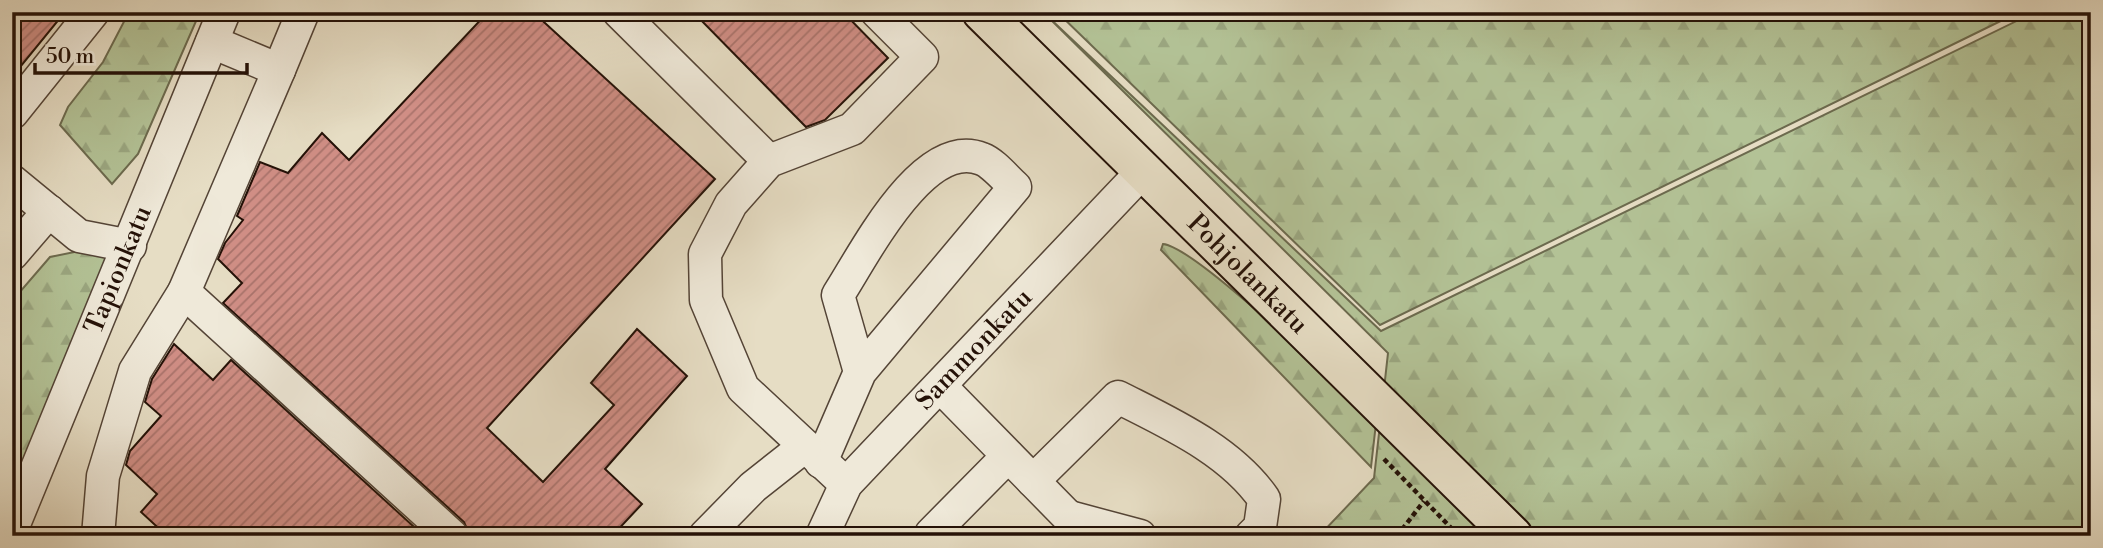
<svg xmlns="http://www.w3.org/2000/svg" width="2103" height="548" viewBox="0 0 2103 548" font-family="'Libre Bodoni',serif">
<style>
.forest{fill:url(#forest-firs);stroke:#6c6a4e;stroke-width:2}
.building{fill:url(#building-hatch);stroke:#241107;stroke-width:2}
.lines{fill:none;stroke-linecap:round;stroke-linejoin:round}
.minor-casing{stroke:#544436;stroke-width:35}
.major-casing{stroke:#241107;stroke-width:42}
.path{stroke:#241107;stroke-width:4.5;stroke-dasharray:5 3.5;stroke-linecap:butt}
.minor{stroke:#efe9d9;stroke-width:32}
.major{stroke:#e6ddc4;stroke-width:38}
.labels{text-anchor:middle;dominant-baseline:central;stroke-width:5;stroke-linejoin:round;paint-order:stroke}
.street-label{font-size:26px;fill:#241107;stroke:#efe9d9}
</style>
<defs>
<pattern id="forest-firs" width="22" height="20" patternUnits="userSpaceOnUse" patternTransform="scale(1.75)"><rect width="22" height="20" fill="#b3c296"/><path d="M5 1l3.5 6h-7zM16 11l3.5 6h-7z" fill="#9aa680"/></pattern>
<pattern id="building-hatch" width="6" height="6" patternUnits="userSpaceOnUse" patternTransform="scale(1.75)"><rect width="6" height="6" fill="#d08e85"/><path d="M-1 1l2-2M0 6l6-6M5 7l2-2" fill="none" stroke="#a9736b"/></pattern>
</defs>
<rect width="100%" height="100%" fill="#e6ddc4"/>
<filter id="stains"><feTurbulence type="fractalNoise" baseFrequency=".00286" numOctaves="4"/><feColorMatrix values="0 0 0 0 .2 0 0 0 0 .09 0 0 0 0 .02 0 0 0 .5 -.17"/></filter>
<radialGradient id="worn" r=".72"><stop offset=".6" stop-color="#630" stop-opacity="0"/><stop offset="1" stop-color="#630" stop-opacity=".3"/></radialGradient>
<g class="forest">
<path d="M129,12H200L138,154L112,184L60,125L68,107L103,62Z"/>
<path d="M1043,12L1381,331L2035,12H2091V536H1319L1374,478L1388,353Z"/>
<path d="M1057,12H2019L1380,325Z"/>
<path d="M1163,244C1196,247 1336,384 1369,414L1376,423L1371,467L1161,250Z"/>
<path d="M94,248L115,265L12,512V301L50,257Z"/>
</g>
<g class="building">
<path d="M12,12H65L12,77Z"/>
<path d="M488,12H533L715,179L487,428L543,482L614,405L591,383L637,329L687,376L605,469L642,504L612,536H470L464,522L223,303L242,283L218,259L225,243L243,220L237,216L260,162L288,173L322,133L349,160Z"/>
<path d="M693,12H843L888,58L825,120L806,127Z"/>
<path d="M174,344L213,380L231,360L424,536H167L141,512L157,494L126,465L130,451L161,416L145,402L152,379Z"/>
</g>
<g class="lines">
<g class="minor-casing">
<g id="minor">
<path d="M619,12L769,161"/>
<path d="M279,70L303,12"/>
<path d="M12,113L93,12"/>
<path d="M12,181L79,236L130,246"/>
<path d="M12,254L49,211"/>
<path d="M184,292L452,536"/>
<path d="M940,386L1087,536"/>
<path d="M821,462L860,372L1015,187C1006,179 993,163 982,159C923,135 863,257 838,295L860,372"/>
<path d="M1033,481L1118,397C1169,423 1230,450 1264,499L1260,527L1251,536"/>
<path d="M846,484L743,388L706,300L705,254L731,204L769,161L852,129L922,57L877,12"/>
<path d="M1069,517L1140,536"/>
<path id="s1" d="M12,529L224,12"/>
<path d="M98,536L103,476L135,371L184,292L279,70L212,42"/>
<path d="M705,536L753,487L805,446"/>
<path id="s2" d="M822,536L846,484L1142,172"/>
<path d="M933,536L931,534L1008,456"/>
</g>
</g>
<g class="major-casing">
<g id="major">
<path id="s3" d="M982,12L1513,536"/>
</g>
</g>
<g class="path">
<path d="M1384,459L1459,536"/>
<path d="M1397,536L1424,501"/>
</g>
<use href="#minor" class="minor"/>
<use href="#major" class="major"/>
</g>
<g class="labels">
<g class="street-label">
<text stroke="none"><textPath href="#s1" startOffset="280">Tapionkatu</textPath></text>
<text stroke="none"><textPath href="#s3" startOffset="373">Pohjolankatu</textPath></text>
<text stroke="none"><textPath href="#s2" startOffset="243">Sammonkatu</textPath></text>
</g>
</g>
<rect width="2103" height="548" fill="none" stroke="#e6ddc4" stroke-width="42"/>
<rect x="14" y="14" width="2075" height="520" fill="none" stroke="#241107" stroke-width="3.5"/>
<rect x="21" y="21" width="2061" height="506" fill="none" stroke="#241107" stroke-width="2"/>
<path d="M35 63v10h212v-10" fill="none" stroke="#241107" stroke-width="3.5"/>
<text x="46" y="63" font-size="21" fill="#241107" stroke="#efe9d9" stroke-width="5" paint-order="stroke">50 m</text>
<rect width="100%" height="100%" filter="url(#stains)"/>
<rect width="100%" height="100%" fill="url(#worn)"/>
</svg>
